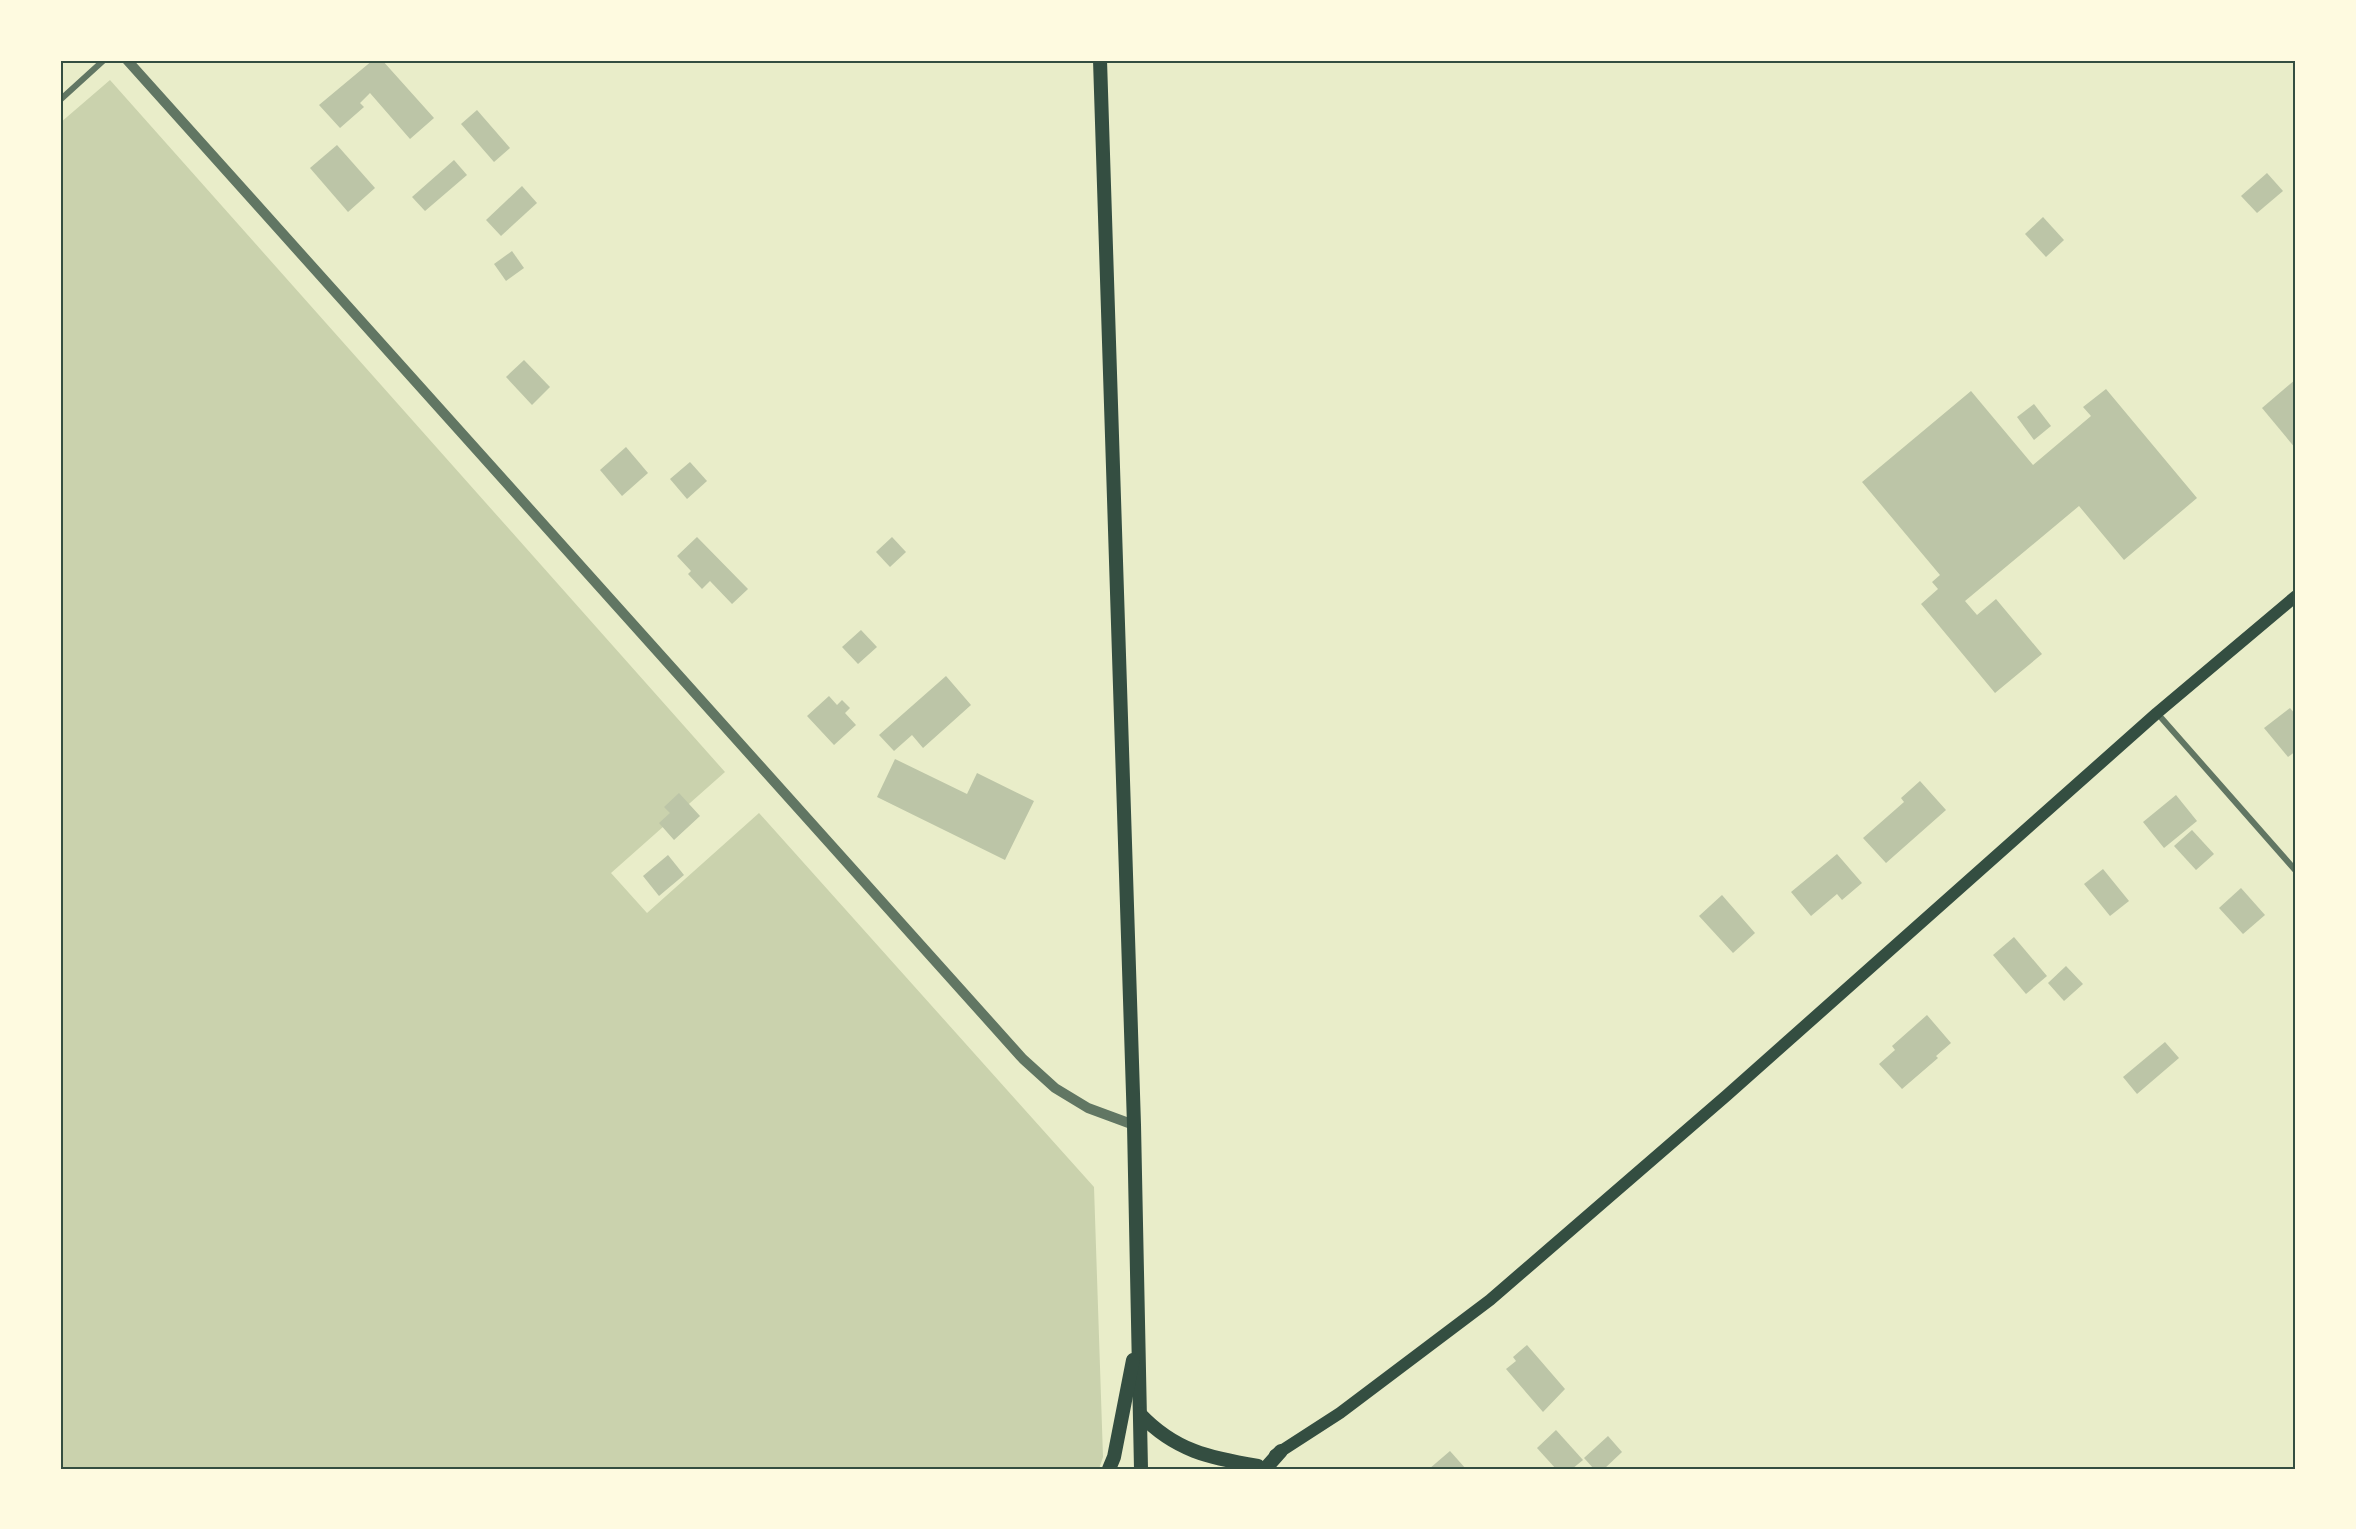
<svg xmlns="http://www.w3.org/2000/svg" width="2356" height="1529" viewBox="0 0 2356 1529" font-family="'Golos Text',sans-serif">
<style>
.green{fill:#cad2ad}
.building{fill:#bcc5a7}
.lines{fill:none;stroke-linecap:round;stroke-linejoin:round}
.minor{stroke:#617663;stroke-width:6}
.tertiary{stroke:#617663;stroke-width:10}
.secondary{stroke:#344e41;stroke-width:12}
.primary{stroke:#344e41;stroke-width:14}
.neatline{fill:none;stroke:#344e41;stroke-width:2}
</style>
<rect width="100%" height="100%" fill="#e9edc9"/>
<path class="green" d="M110,80L725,772L611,873L647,913L759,813L1094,1187L1103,1457L1099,1469H60V123Z"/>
<g class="building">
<path d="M373,60H382L434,118L410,139L370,93L360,103L364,107L340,128L319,105Z"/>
<path d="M477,110L510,148L494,162L461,124Z"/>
<path d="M337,145L375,188L348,212L310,168Z"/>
<path d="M454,160L467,175L425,211L412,197Z"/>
<path d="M2267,173L2283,191L2257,213L2241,196Z"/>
<path d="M522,186L537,203L501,236L486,220Z"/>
<path d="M2043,217L2064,240L2046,257L2025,234Z"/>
<path d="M512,251L524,268L506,281L494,264Z"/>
<path d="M524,360L550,387L532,405L506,377Z"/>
<path d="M2296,379V449L2262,408Z"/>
<path d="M2106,389L2197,498L2124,560L2079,506L1965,601L1977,615L1996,599L2042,654L1995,693L1921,604L1938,589L1932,582L1940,575L1862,482L1971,391L2033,465L2091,416L2083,407Z"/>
<path d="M2034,404L2051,426L2034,440L2017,417Z"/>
<path d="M626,447L648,473L622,496L600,470Z"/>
<path d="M690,462L707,481L687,499L670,479Z"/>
<path d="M697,537L748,589L732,604L710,581L702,589L688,574L691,571L677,556Z"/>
<path d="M892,537L906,552L890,567L876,552Z"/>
<path d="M861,630L877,647L858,664L842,647Z"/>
<path d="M946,676L971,705L923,748L912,735L894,751L879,735Z"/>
<path d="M829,696L837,705L842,700L850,708L845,713L856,725L834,745L807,716Z"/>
<path d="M2290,708L2296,715V751L2288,757L2264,728Z"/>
<path d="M895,759L967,794L977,773L1034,801L1005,860L877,797Z"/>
<path d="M1920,781L1946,810L1886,863L1863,838L1904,802L1901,798Z"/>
<path d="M679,793L700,816L674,840L659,823L670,813L664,807Z"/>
<path d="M2176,795L2197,821L2164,848L2143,822Z"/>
<path d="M2192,830L2214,854L2196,870L2174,846Z"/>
<path d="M1837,854L1862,883L1842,900L1837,894L1811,916L1791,892Z"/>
<path d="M668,855L684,875L659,896L643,876Z"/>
<path d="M2103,869L2129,901L2110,916L2084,884Z"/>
<path d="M2241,888L2265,915L2243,934L2219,908Z"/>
<path d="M1722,895L1755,933L1733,953L1699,916Z"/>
<path d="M2014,937L2047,976L2026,994L1993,955Z"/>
<path d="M2066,966L2083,984L2064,1001L2048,983Z"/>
<path d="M1927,1015L1951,1043L1936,1056L1938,1058L1902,1089L1879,1064L1895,1050L1892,1046Z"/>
<path d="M2165,1042L2179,1058L2137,1094L2123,1077Z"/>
<path d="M1527,1345L1565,1389L1543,1412L1506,1369L1516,1361L1513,1357Z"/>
<path d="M1556,1430L1583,1460L1572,1469H1556L1537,1448Z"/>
<path d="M1608,1436L1622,1452L1604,1469H1594L1584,1458Z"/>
<path d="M1450,1451L1466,1469H1429Z"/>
</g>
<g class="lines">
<g class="minor">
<path d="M60,100L104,60"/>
<path d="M2157,713L2296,871"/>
</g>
<path class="tertiary" d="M127,60L1023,1059L1055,1088L1088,1108L1134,1125"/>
<path class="secondary" d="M1275,1455L1340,1413L1490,1300L1726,1096L2157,713L2296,596"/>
<g class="primary">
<path d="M1100,60L1134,1125L1141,1469"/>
<path d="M1140,1414C1175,1451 1210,1458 1258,1466"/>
<path d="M1109,1469L1114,1457L1133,1360"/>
<path d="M1265,1469L1281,1451"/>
</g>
</g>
<rect width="2356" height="1529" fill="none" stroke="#fefae0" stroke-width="123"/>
<rect x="62" y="62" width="2232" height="1406" class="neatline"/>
</svg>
